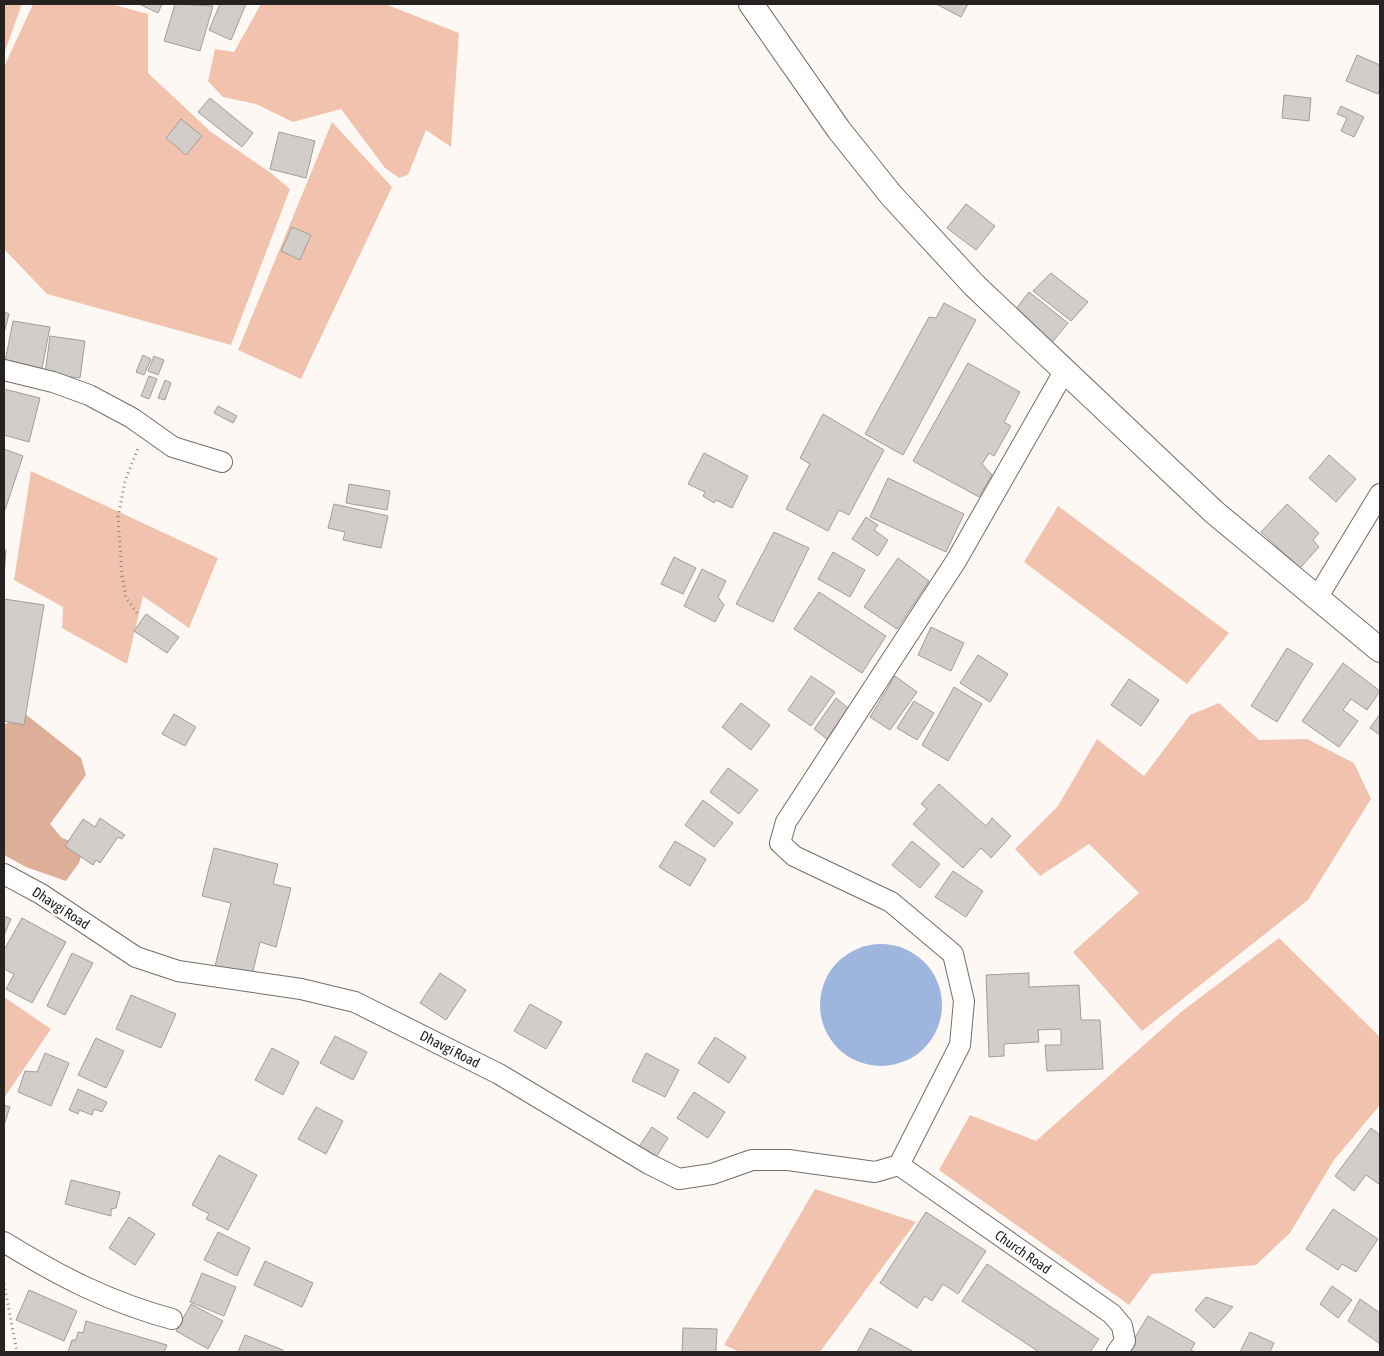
<svg xmlns="http://www.w3.org/2000/svg" width="1384" height="1356" viewBox="0 0 1384 1356" font-family="'Asap Condensed',sans-serif">
<style>
.green{fill:#f1c3ae}
.forest{fill:#deaf98}
.water{fill:#9eb5de}
.building{fill:#d3cdca;stroke:#a39d9a}
.lines{fill:none;stroke-linecap:round;stroke-linejoin:round}
.minor-casing{stroke:#726d6a;stroke-width:22}
.tertiary-casing{stroke:#726d6a;stroke-width:26}
.path{stroke:#8a8583;stroke-width:3;stroke-dasharray:1 4;stroke-linecap:butt}
.minor{stroke:#fff;stroke-width:20}
.tertiary{stroke:#fff;stroke-width:24}
.labels{text-anchor:middle;dominant-baseline:central;stroke-width:5;stroke-linejoin:round;paint-order:stroke}
.street-label{font-size:14px;fill:#252221;stroke:#fff}
</style>
<rect width="100%" height="100%" fill="#fef8f5"/>
<g class="green">
<path d="M4,4H22L4,54Z"/>
<path d="M33,4H111L148,14V73L211,132L271,173L290,189L231,345L47,294L4,249V67Z"/>
<path d="M261,4H385L459,33L451,147L426,130L408,175L399,178L385,168L341,109L293,122L256,104L223,97L208,81L215,49L234,52Z"/>
<path d="M332,122L392,187L301,379L238,350Z"/>
<path d="M31,471L218,558L189,628L143,596L127,664L62,628L63,607L14,580Z"/>
<path d="M1058,506L1229,633L1187,684L1024,562Z"/>
<path d="M1219,703L1259,740L1307,739L1354,763L1371,799L1308,900L1142,1031L1073,952L1139,893L1089,844L1040,876L1015,849L1058,806L1097,739L1144,776L1190,715Z"/>
<path d="M1279,938L1380,1037V1105L1334,1160L1290,1233L1256,1265L1152,1274L1129,1305L939,1170L970,1115L1036,1141L1181,1012Z"/>
<path d="M4,997L51,1029L4,1098Z"/>
<path d="M815,1189L916,1222L820,1352H740L724,1345Z"/>
</g>
<path class="forest" d="M24,713L81,758L86,775L50,824L62,838L84,846L79,863L66,881L26,867L4,855V725Z"/>
<circle class="water" cx="881" cy="1005" r="61"/>
<g class="building">
<path d="M139,4H162L158,13Z"/>
<path d="M175,4L213,6L200,51L164,41Z"/>
<path d="M220,4H246L231,40L209,30Z"/>
<path d="M936,4H968L961,17Z"/>
<path d="M1357,55L1380,65V88L1378,94L1346,81Z"/>
<path d="M1284,95L1311,98L1309,121L1282,118Z"/>
<path d="M210,98L253,133L242,147L198,112Z"/>
<path d="M1341,106L1364,117L1354,137L1341,131L1347,118L1337,114Z"/>
<path d="M181,119L202,136L186,155L166,138Z"/>
<path d="M279,132L315,141L306,178L270,169Z"/>
<path d="M966,204L995,226L976,250L947,228Z"/>
<path d="M292,227L311,235L300,260L281,251Z"/>
<path d="M1051,273L1088,302L1071,321L1033,291Z"/>
<path d="M1029,292L1068,323L1050,345L1012,314Z"/>
<path d="M944,303L976,320L903,455L865,434L929,317L936,318Z"/>
<path d="M4,312L9,314L4,333Z"/>
<path d="M13,321L50,327L41,374L4,367Z"/>
<path d="M50,336L85,341L80,378L45,374Z"/>
<path d="M143,355L151,359L144,375L136,372Z"/>
<path d="M154,356L164,360L158,375L148,371Z"/>
<path d="M968,363L1020,392L1004,422L1011,426L994,456L989,453L982,464L992,475L979,497L913,461Z"/>
<path d="M149,376L157,379L149,399L141,396Z"/>
<path d="M165,380L171,383L165,400L158,398Z"/>
<path d="M4,389L40,398L29,442L4,435Z"/>
<path d="M218,406L237,416L233,423L214,413Z"/>
<path d="M823,414L884,450L849,515L839,510L828,531L786,509L810,464L800,458Z"/>
<path d="M4,449L23,456L5,510H4Z"/>
<path d="M704,453L748,476L732,508L716,500L714,503L703,496L705,492L688,484Z"/>
<path d="M1329,455L1356,479L1336,502L1309,478Z"/>
<path d="M888,478L964,514L946,552L870,517Z"/>
<path d="M349,484L390,491L387,510L346,503Z"/>
<path d="M334,504L388,516L381,548L343,540L345,532L328,528Z"/>
<path d="M1287,504L1319,533L1313,540L1319,547L1300,568L1261,532Z"/>
<path d="M866,517L878,525L874,530L888,540L878,556L852,539Z"/>
<path d="M774,532L809,548L773,622L736,604Z"/>
<path d="M4,550H6L4,577Z"/>
<path d="M833,552L865,570L850,597L818,579Z"/>
<path d="M674,557L696,568L683,594L661,584Z"/>
<path d="M898,558L929,581L897,629L864,607Z"/>
<path d="M702,569L726,581L718,597L724,605L715,622L684,606Z"/>
<path d="M819,592L886,636L862,673L794,629Z"/>
<path d="M4,599L44,605L24,725L4,721Z"/>
<path d="M146,614L179,637L167,653L134,631Z"/>
<path d="M931,627L964,643L951,671L918,655Z"/>
<path d="M1287,648L1313,664L1277,722L1251,706Z"/>
<path d="M978,655L1008,674L990,702L960,683Z"/>
<path d="M1343,663L1380,691L1367,710L1351,699L1343,710L1358,721L1339,747L1302,721Z"/>
<path d="M811,676L835,692L811,726L788,710Z"/>
<path d="M895,676L917,692L890,730L870,717Z"/>
<path d="M1129,679L1159,700L1141,726L1111,705Z"/>
<path d="M954,687L982,704L948,761L922,745Z"/>
<path d="M836,698L848,708L827,739L814,729Z"/>
<path d="M914,701L934,713L917,740L897,728Z"/>
<path d="M741,703L770,725L751,750L722,727Z"/>
<path d="M174,714L196,727L185,746L162,734Z"/>
<path d="M1380,714V735L1370,728Z"/>
<path d="M728,768L758,790L739,814L710,792Z"/>
<path d="M939,784L986,826L992,818L1011,836L991,858L981,848L963,868L913,824L927,809L921,804Z"/>
<path d="M703,800L733,823L714,847L685,825Z"/>
<path d="M100,818L125,835L122,839L118,837L100,863L96,860L93,865L65,846L83,819L95,827Z"/>
<path d="M675,841L706,859L690,886L659,867Z"/>
<path d="M912,841L940,864L920,888L892,865Z"/>
<path d="M214,848L278,864L273,884L291,888L276,947L260,942L252,975L215,966L231,903L202,896Z"/>
<path d="M953,871L983,891L966,917L935,897Z"/>
<path d="M4,916L11,919L4,935Z"/>
<path d="M22,918L66,942L32,1003L6,989L14,974L4,969V950Z"/>
<path d="M72,953L93,963L65,1015L47,1006Z"/>
<path d="M440,973L466,990L446,1020L420,1003Z"/>
<path d="M1029,973V987L1079,985L1081,1020H1100L1103,1069L1047,1071L1045,1045H1061V1029L1038,1030L1039,1042L1004,1044V1056L989,1057L986,975Z"/>
<path d="M131,995L176,1014L161,1048L116,1029Z"/>
<path d="M530,1004L562,1022L546,1049L514,1031Z"/>
<path d="M335,1036L367,1052L353,1080L320,1063Z"/>
<path d="M715,1037L746,1057L729,1083L698,1063Z"/>
<path d="M96,1038L124,1051L106,1088L78,1075Z"/>
<path d="M272,1048L299,1062L283,1095L255,1080Z"/>
<path d="M45,1053L69,1063L51,1106L18,1092L25,1071L37,1072Z"/>
<path d="M646,1053L679,1070L665,1097L632,1081Z"/>
<path d="M78,1089L107,1102L102,1112L94,1109L92,1115L79,1110L78,1114L69,1110Z"/>
<path d="M694,1092L725,1112L708,1138L677,1118Z"/>
<path d="M4,1105L10,1107L4,1125Z"/>
<path d="M316,1107L343,1121L326,1154L298,1139Z"/>
<path d="M652,1127L668,1138L655,1159L638,1148Z"/>
<path d="M1371,1128L1380,1135V1182L1379,1184L1366,1175L1354,1191L1335,1176Z"/>
<path d="M219,1155L257,1175L228,1230L206,1219L209,1214L192,1205Z"/>
<path d="M71,1180L120,1192L116,1208L111,1209V1216L65,1204Z"/>
<path d="M1333,1209L1378,1239L1356,1272L1342,1264L1338,1270L1306,1249Z"/>
<path d="M926,1212L986,1251L958,1294L943,1284L932,1301L925,1296L917,1308L880,1283Z"/>
<path d="M129,1217L155,1234L135,1265L109,1248Z"/>
<path d="M218,1232L250,1248L237,1276L204,1260Z"/>
<path d="M265,1261L313,1283L302,1307L254,1285Z"/>
<path d="M987,1264L1099,1339L1090,1352H1039L962,1301Z"/>
<path d="M202,1273L236,1287L224,1316L190,1302Z"/>
<path d="M1332,1286L1352,1300L1338,1318L1320,1304Z"/>
<path d="M29,1290L77,1311L64,1341L16,1320Z"/>
<path d="M1206,1297L1233,1307L1214,1328L1195,1310Z"/>
<path d="M1360,1299L1380,1313V1344L1348,1321Z"/>
<path d="M191,1304L223,1321L208,1349L176,1331Z"/>
<path d="M1148,1316L1195,1343L1191,1350L1195,1352H1126Z"/>
<path d="M86,1321L167,1345L164,1352H68L72,1340H76L78,1332L83,1333Z"/>
<path d="M683,1328L717,1329L716,1352H682Z"/>
<path d="M870,1328L914,1352H857Z"/>
<path d="M1250,1332L1274,1343L1270,1352H1240Z"/>
<path d="M245,1335L283,1350L282,1352H238Z"/>
</g>
<g class="lines">
<g class="minor-casing">
<g id="minor">
<path d="M4,370L53,382L89,395L132,418L173,447L222,462"/>
<path d="M1317,598L1380,494"/>
<path d="M4,874L41,894L136,957L178,971L301,989L355,1002L499,1074L649,1164L679,1179L712,1174L752,1160H788L875,1172L899,1165"/>
<path d="M899,1165L960,1045L964,1001L953,954L891,902L794,856L780,843L786,822L956,561L1065,370"/>
<path d="M899,1165L1112,1314L1122,1326L1125,1341L1117,1352"/>
<path d="M4,1242C59,1276 109,1302 172,1319"/>
</g>
</g>
<g class="tertiary-casing">
<path id="tertiary" d="M751,4L839,130L891,195L974,285L1214,512L1380,650"/>
</g>
<g class="path">
<path d="M137,613L126,598L122,576L118,517L125,481L138,448"/>
<path d="M4,1284L17,1352"/>
</g>
<use href="#minor" class="minor"/>
<use href="#tertiary" class="tertiary"/>
</g>
<g class="labels">
<g class="street-label">
<text transform="translate(61 908) rotate(33)">Dhavgi Road</text>
<text transform="translate(450 1049) rotate(27)">Dhavgi Road</text>
<text transform="translate(1023 1252) rotate(35)">Church Road</text>
</g>
</g>
<rect width="1384" height="1356" fill="none" stroke="#252221" stroke-width="10"/>
</svg>
